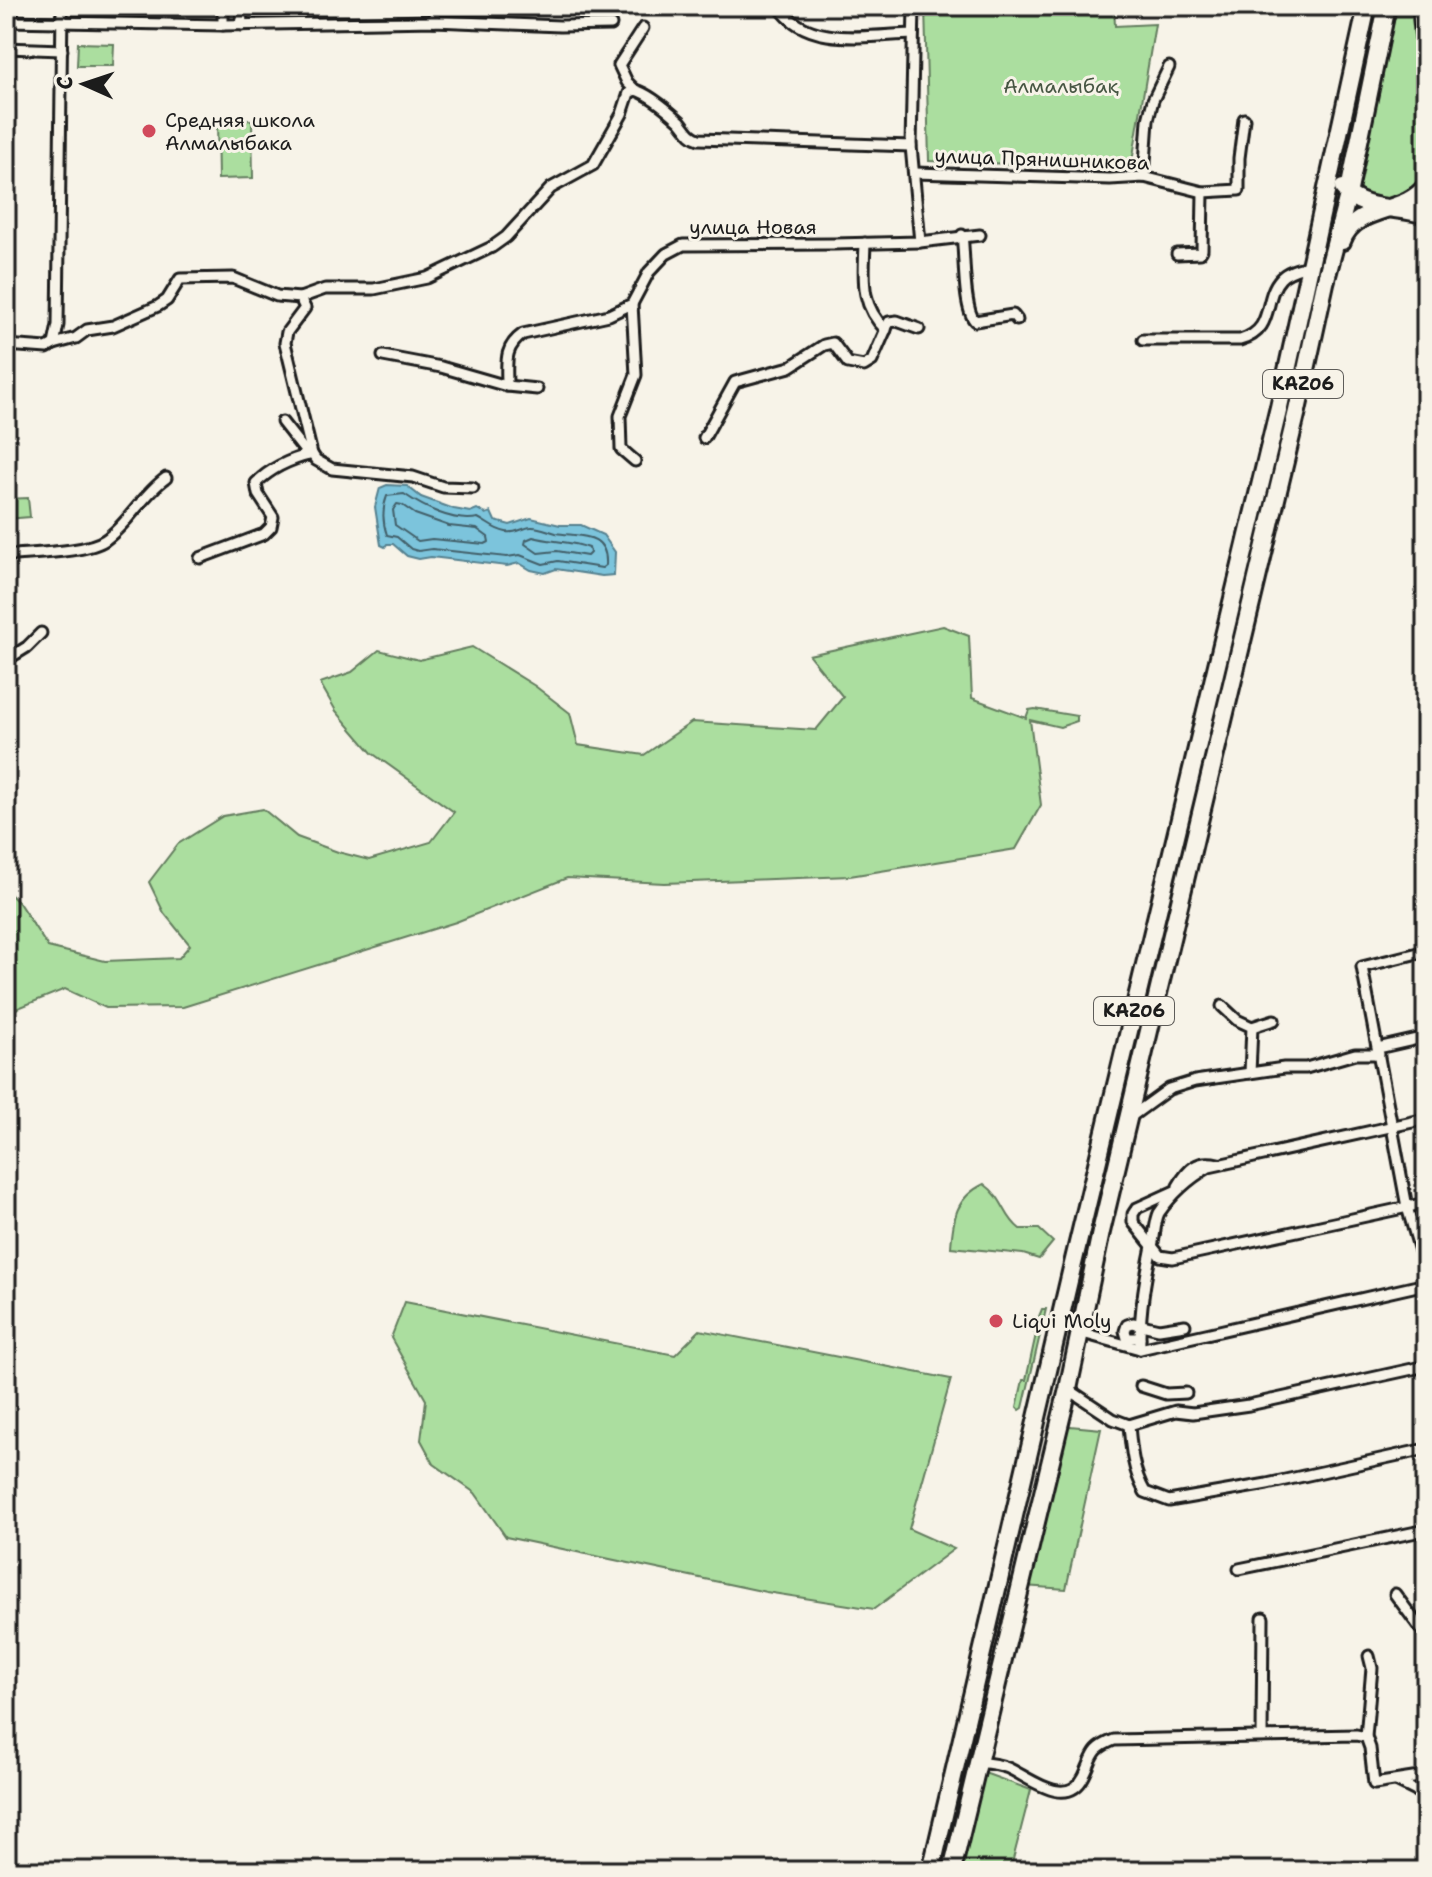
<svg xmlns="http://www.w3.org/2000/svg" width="1432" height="1877" viewBox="0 0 1432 1877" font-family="'Shantell Sans',sans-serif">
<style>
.green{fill:#abde9f;stroke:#647d5e;stroke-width:2}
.water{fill:#7cc4dc;stroke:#56818f;stroke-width:2}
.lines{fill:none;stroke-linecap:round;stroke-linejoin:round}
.shore{stroke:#425f69;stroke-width:2}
.minor-casing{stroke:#1c1c1c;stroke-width:15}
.trunk-casing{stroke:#1c1c1c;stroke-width:22}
.minor{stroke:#f7f3e8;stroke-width:9}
.trunk{stroke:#f7f3e8;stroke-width:16}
.poi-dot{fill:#d1495b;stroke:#f7f3e8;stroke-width:3}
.labels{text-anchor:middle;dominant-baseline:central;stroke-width:6;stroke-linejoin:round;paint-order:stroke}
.shield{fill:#f7f3e8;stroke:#5e5c59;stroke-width:2}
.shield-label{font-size:18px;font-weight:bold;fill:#1c1c1c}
.park-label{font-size:20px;fill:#475643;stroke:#f7f3e8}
.poi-label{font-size:20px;fill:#1c1c1c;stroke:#f7f3e8;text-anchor:start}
.street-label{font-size:20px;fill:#1c1c1c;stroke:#f7f3e8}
</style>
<rect width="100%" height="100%" fill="#f7f3e8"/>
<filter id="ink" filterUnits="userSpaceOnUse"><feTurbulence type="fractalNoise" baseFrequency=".0125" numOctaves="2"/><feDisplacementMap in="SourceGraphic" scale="16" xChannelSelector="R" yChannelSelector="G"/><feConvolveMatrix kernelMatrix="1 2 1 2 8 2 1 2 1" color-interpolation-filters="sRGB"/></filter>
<g filter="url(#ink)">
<g class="green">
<path d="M925,6H1114L1115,26L1155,24L1131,168L929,161Z"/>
<path d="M1397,6H1412C1414,43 1432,143 1424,173C1420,185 1410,193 1398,197C1384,203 1368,198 1357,189Z"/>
<path d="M78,43L114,44L113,66H77Z"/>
<path d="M252,120L253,178L218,179L217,121Z"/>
<path d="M28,498L30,517L6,519V499Z"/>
<path d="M943,626L969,636L972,698L1026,718L1029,710L1035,709L1077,716V721L1060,727L1030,720L1041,805L1016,849L850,876L664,883L567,878L456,922L183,1007L106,1008L65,989L6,1013V890L19,903L48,947L105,961L179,958L190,945L164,913L149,882L178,844L223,816L263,809L297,837L338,852L369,860L431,842L454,812L372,753L336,711L320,683L352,672L379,650L419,660L472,647L535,686L570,713L578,745L644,755L692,722L816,730L843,697L809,655Z"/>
<path d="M984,1184C1005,1199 1003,1216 1020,1229H1039L1053,1242L1039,1259L1023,1254L951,1247C953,1218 956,1197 984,1184Z"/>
<path d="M405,1302L675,1355L700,1330L951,1379L909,1529L954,1549L874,1609L766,1592L506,1537L475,1493L434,1464L421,1440L426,1400L391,1338Z"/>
<path d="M1042,1309H1046L1023,1408L1020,1410L1017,1407L1023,1380H1026L1036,1334L1033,1331Z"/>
<path d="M1070,1426L1101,1429L1066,1589L1024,1586L1063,1430Z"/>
<path d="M979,1771L1031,1790L1010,1871H956Z"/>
</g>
<path class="water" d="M387,485L407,486L421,497L454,509L470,512L477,509L486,514L491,512L495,521L510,525L531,518L560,525H581L603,535L615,552L614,575L602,576L556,569L545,573L531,570L519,563L507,566L431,557L419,559L407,556L393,544H387L385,547L381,545L375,507L380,488Z"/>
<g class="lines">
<g class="shore">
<path d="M404,494C423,507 453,523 478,518C488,523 494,530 506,532C515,534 522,528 531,527C538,526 548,531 556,533C578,537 608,531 606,565L602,568L558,561L543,564L520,555L507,557L432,549L418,551L411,549L397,537L387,535C382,521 382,509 387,496Z"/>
<path d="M397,504L402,505L415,514L449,526L477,529L488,537L489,542L485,544L432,539L418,541L395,525L393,510Z"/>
<path d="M533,537C551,542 572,541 589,548L590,553L587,556L557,551L538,553L525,544L526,540Z"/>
</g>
<g class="minor-casing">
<g id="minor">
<path d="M223,6V25"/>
<path d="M241,6L242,25"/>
<path d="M779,6C806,49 871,35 913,34"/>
<path d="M914,6L911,146L920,242"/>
<path d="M6,21L223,25L434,21L560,26L611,25"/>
<path d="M434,21L435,6"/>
<path d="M6,48L62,50"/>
<path d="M635,90L627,82L619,65L643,28"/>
<path d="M915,173L1110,179L1144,177L1203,192L1239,190V158L1244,119"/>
<path d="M1144,177L1148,120L1153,100L1169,67"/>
<path d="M962,235C965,255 963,309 975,321L1013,315L1017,320"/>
<path d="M865,243C864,277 859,304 886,330"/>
<path d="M1177,254L1200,253L1202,250L1203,192"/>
<path d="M632,304L636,375L620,416L621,449L635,461"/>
<path d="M1143,340H1240C1276,330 1262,298 1281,278C1289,270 1302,268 1311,265"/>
<path d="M54,344L58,325L62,6"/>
<path d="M6,345L47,348L54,344L76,338L87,330L113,326L158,306L167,300L180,279L233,278L277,296L300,298L325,289H374L427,278L492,247L506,237L551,188L593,165L622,114L629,93L635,90C650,94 668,110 680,121C687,129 689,136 699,139L911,146"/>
<path d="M383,356L441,367L507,386L537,389"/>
<path d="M507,386C507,363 503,348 523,334L609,315L632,304L649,272L666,254L683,245L834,244L920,242L980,235"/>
<path d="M282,422L308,455"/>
<path d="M704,438L735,382L790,367L824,345L833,343L848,363L864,366L872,361L889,322L897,321L919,329"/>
<path d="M312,454L316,460L332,469L413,477L443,487L473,488"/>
<path d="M6,556C30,553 86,553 105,540C129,523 142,495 166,478"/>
<path d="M200,558L264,534L271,527L273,517L258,494L256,483C271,468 291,459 312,454L285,343L287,332L305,308L300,298"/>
<path d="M6,660L27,647L41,633"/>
<path d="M1425,870H1426"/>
<path d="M1426,951L1362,967L1407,1207L1426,1271"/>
<path d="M1222,1006L1237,1020L1252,1027L1250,1073"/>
<path d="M1252,1027L1274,1020"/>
<path d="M1378,1048L1426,1037"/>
<path d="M1129,1118L1169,1089L1195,1081L1284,1068H1306L1355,1054H1379"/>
<path d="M1218,1164C1197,1159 1188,1169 1178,1186L1179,1189L1137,1208L1133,1214V1222L1160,1256L1173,1258L1426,1203"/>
<path d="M1079,1332L1140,1349L1426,1284"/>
<path d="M1140,1338H1127L1125,1331L1127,1325L1133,1323L1159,1329L1185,1325"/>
<path d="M1140,1349C1139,1311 1146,1274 1154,1237C1155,1230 1156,1219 1159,1213C1172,1194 1190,1178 1209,1167L1426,1119"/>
<path d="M1141,1386L1166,1394L1186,1393"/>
<path d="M1068,1389L1113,1419L1129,1425L1176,1411L1193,1413L1249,1405L1426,1366"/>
<path d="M1129,1425C1131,1449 1133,1471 1145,1492L1169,1501L1267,1484L1426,1449"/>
<path d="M1239,1569L1426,1530"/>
<path d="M1395,1594L1426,1636"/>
<path d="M1262,1736L1263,1618"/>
<path d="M1366,1737L1372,1668L1369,1656"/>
<path d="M977,1762C987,1763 999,1764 1008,1768C1030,1778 1067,1810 1084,1776C1094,1756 1091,1749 1114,1740L1356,1735L1366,1737L1370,1748L1374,1784L1426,1776"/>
<path d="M1398,1782L1426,1796"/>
</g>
</g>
<g class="trunk-casing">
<g id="trunk">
<path d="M1421,6L1426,54"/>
<path d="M1343,188C1361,212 1400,206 1426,215"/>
<path d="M1342,241C1355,204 1405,215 1426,186"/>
<path d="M931,1871L1072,1268L1279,407L1367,6"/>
<path d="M952,1871L1068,1389L1101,1232L1297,411L1325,283L1348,195L1387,6"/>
</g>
</g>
<use href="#minor" class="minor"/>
<use href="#trunk" class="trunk"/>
</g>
</g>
<g class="poi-dot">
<circle cx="149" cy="131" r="8"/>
<circle cx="996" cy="1321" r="8"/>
</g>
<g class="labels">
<g class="shield">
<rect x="1263" y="370" width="80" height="28" rx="6"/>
<rect x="1094" y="997" width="80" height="28" rx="6"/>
</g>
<g class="shield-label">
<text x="1303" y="384">KАZ06</text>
<text x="1134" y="1011">KАZ06</text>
</g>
<g class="park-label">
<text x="1061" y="86">Алмалыбақ</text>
</g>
<g class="poi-label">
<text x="165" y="120">Средняя школа<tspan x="165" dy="23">Алмалыбака</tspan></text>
<text x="1012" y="1321">Liqui Moly</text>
</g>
<g class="street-label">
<text transform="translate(1042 159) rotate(2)">улица Прянишникова</text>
<text x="753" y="227">улица Новая</text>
</g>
</g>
<rect width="1432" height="1877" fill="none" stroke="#f7f3e8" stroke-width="32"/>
<rect x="16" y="16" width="1400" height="1845" fill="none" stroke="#1c1c1c" stroke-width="3" filter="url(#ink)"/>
<g transform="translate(84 84) rotate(273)" stroke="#f7f3e8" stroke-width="6" paint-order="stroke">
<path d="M0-6L14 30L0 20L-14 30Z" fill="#1c1c1c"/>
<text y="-12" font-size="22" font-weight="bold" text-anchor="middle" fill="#1c1c1c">С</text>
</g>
</svg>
